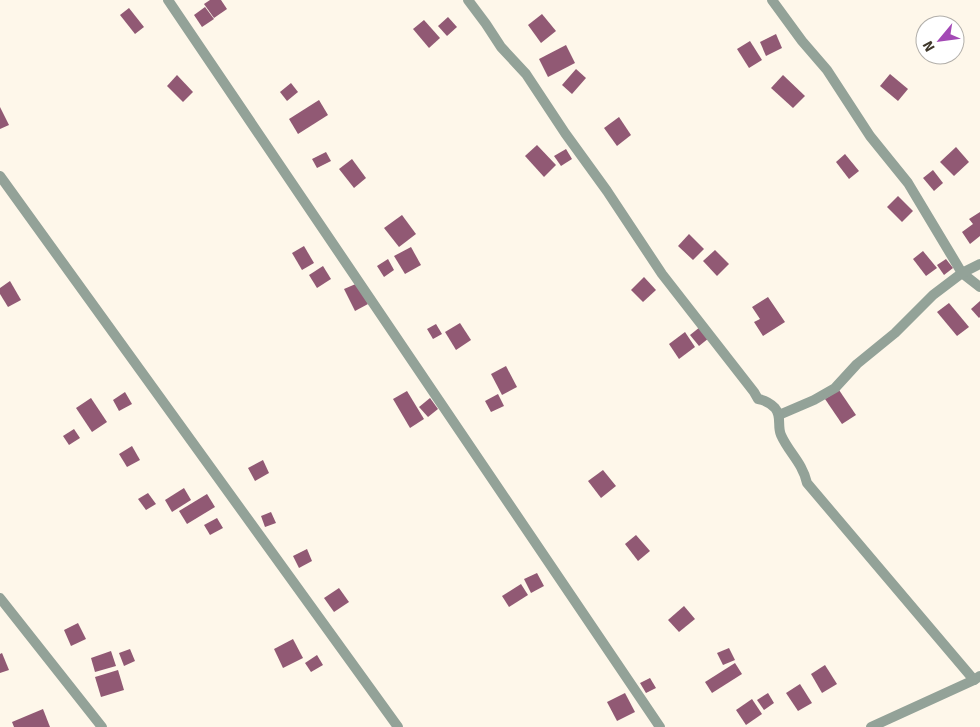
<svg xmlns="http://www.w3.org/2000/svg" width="980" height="727" viewBox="0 0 980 727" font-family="Signika,sans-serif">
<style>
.building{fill:#915974}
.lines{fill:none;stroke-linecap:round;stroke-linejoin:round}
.minor{stroke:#93a298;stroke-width:10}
</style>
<rect width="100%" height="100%" fill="#fef7ea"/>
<g class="building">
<path d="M210,0H221L227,9L214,18L204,4Z"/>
<path d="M205,7L214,19L202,27L194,15Z"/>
<path d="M129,8L144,27L135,34L120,15Z"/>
<path d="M542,14L556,31L541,43L528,25Z"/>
<path d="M448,17L457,27L447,36L438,26Z"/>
<path d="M424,20L440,38L429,48L413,29Z"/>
<path d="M776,34L782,48L766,56L760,42Z"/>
<path d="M750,41L762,60L749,68L737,49Z"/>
<path d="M566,45L575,63L548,77L539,59Z"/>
<path d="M576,69L586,78L572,94L562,85Z"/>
<path d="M890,74L908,89L898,101L880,86Z"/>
<path d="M177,75L193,92L183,102L167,86Z"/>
<path d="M783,75L805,96L793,108L771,88Z"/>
<path d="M291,83L298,92L287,101L280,92Z"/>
<path d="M319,100L328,115L298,134L289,119Z"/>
<path d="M0,107L9,125L0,129Z"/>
<path d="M619,117L631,135L617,146L604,128Z"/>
<path d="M537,145L556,165L544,177L525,156Z"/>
<path d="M956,147L969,162L954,176L940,162Z"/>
<path d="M566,149L572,159L561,166L554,156Z"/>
<path d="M326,152L331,161L317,168L312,159Z"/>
<path d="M845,154L859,171L849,179L836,162Z"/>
<path d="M352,159L366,178L354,188L339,169Z"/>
<path d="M933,170L943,183L934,191L923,178Z"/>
<path d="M898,196L913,211L902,222L887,207Z"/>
<path d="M980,212V236L970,244L962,232L973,224L969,219Z"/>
<path d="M402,215L416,234L399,247L384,228Z"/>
<path d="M689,234L704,249L693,260L678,246Z"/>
<path d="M304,246L314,263L302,270L292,253Z"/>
<path d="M411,247L421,265L405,274L394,256Z"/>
<path d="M715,250L729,264L717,276L703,261Z"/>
<path d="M923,251L937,268L926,276L913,259Z"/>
<path d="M388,259L394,270L384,277L377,266Z"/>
<path d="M946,259L953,268L944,275L937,265Z"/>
<path d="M323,266L331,279L317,288L309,275Z"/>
<path d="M644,277L656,290L643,302L631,290Z"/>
<path d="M10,281L21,300L8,307L0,294V288Z"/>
<path d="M358,283L368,304L355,311L344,289Z"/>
<path d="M768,297L785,322L763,336L754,322L760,319L752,307Z"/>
<path d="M980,301V317L979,318L971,309Z"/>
<path d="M949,303L969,327L957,336L937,312Z"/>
<path d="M460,323L471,340L456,350L445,332Z"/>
<path d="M436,324L442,334L433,339L427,329Z"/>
<path d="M700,327L709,338L699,346L690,335Z"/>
<path d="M685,332L695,347L679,359L669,344Z"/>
<path d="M506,366L517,387L502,395L491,374Z"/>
<path d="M839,390L856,415L842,424L825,399Z"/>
<path d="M407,391L424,419L410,428L393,399Z"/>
<path d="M125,392L132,404L119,411L113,400Z"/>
<path d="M498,394L504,406L491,412L485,401Z"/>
<path d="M91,398L107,422L92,432L76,408Z"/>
<path d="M430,398L438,409L428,417L419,407Z"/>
<path d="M74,429L80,438L69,445L63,436Z"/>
<path d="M132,446L140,460L127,467L119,454Z"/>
<path d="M263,460L269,473L255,481L248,468Z"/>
<path d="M603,470L616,486L601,498L588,481Z"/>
<path d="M184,488L191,500L172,512L165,500Z"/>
<path d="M148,493L156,504L146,510L138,499Z"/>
<path d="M207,494L215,507L187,524L179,511Z"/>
<path d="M271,512L276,523L265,527L261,516Z"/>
<path d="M217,518L223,528L210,535L204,525Z"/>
<path d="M636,535L650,551L638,561L625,544Z"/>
<path d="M307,549L312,561L299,568L293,556Z"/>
<path d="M537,573L544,586L531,593L524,579Z"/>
<path d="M521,584L528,595L509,607L502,596Z"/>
<path d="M339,588L349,602L334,612L324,598Z"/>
<path d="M684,606L695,619L679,632L668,620Z"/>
<path d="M78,623L86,639L71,646L64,630Z"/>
<path d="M293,639L303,658L283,668L274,649Z"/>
<path d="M729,648L735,660L723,665L717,653Z"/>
<path d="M130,649L135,661L124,666L119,653Z"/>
<path d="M111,651L116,666L95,672L91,658Z"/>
<path d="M2,653L9,670L0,673V654Z"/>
<path d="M317,655L323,665L311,672L305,663Z"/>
<path d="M735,663L742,674L712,693L705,682Z"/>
<path d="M825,665L837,684L822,693L811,674Z"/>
<path d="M118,670L124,690L101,697L95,677Z"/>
<path d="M650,678L656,688L646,693L640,683Z"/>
<path d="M800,684L812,703L798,711L786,693Z"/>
<path d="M625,693L635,712L617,721L607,702Z"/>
<path d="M768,693L774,703L764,710L757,700Z"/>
<path d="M752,699L762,714L746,725L736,710Z"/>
<path d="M43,709L50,727H14L12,722Z"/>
</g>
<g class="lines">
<g class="minor">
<path d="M168,0L660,727"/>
<path d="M468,0L486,24L501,47L526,74L565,133L607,191L662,274L754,392L758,399C764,400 770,403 775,408C782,416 777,426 781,435C789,453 802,462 807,483L974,680"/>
<path d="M772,0L802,41L827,70L870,136L908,183L962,273L980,287"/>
<path d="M0,176L398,727"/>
<path d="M779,415L814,400L835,388L857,364L895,333L933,295L962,273L980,264"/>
<path d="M0,598L102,727"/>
<path d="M871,727L974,680L980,676"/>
</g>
</g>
<g transform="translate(940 40) rotate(241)"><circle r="24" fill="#ffffff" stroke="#b2afaa"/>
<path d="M0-4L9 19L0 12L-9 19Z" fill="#a349b5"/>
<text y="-8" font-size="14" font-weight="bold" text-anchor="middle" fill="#3f382b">N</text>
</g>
</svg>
